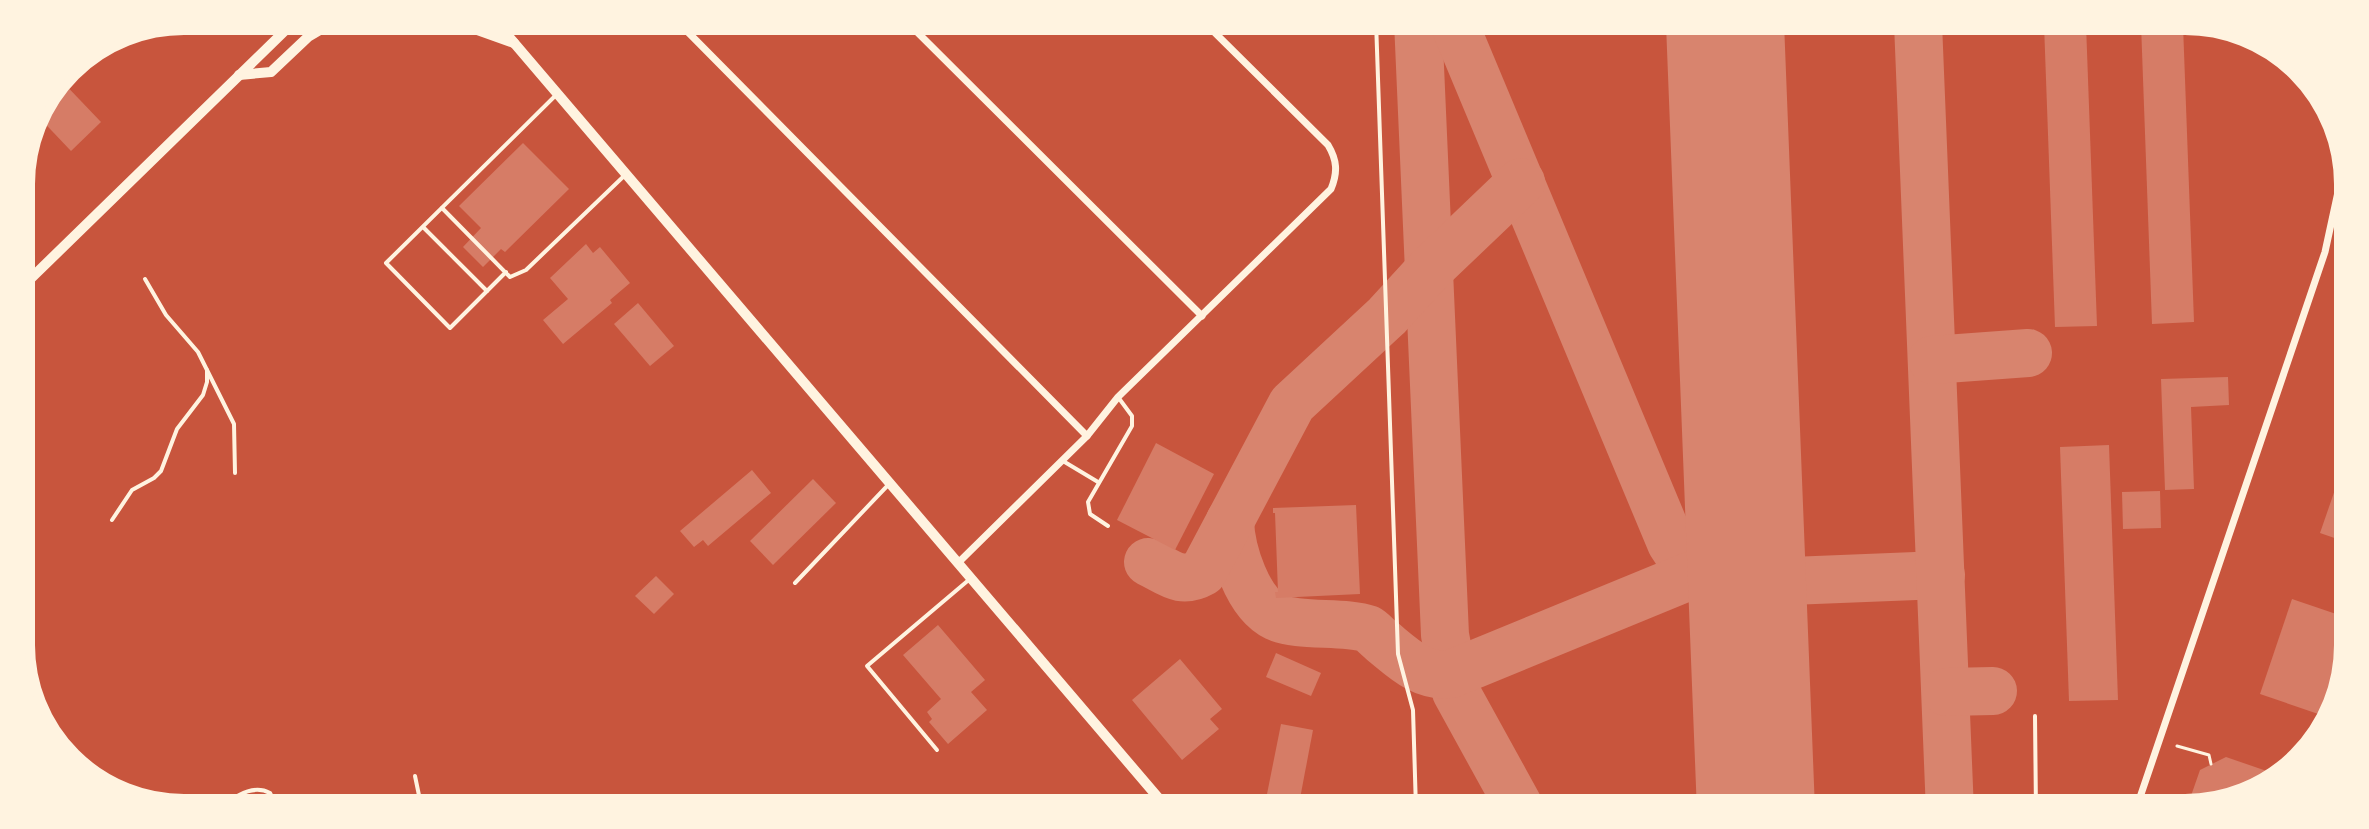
<svg xmlns="http://www.w3.org/2000/svg" width="2369" height="829" viewBox="0 0 2369 829" font-family="'DM Sans',sans-serif">
<style>
.lines{fill:none;stroke-linecap:round;stroke-linejoin:round}
.taxiway{stroke:#d8846e;stroke-width:48}
.runway{stroke:#d8846e;stroke-width:118}
.building{fill:#d67c66}
.path{stroke:#fff3e0;stroke-width:3}
.service{stroke:#fff3e0;stroke-width:4}
.minor{stroke:#fff3e0;stroke-width:7}
.secondary{stroke:#fff3e0;stroke-width:10}
.rim{fill:none;stroke:#fff3e0;stroke-width:10}
</style>
<rect width="100%" height="100%" fill="#c8553d"/>
<g class="lines">
<g class="taxiway">
<path d="M1418,21L1445,635L1456,692L1521,810"/>
<path d="M1453,21L1671,543L1692,575L1717,584L1941,575"/>
<path d="M1918,23L1950,812"/>
<path d="M1932,360L2028,353"/>
<path d="M1230,521C1231,550 1247,603 1276,617C1297,627 1346,621 1368,629C1372,631 1378,638 1382,641C1403,658 1422,678 1451,674L1692,575"/>
<path d="M1148,562C1169,572 1180,585 1203,572L1292,404L1387,316L1430,269L1521,182"/>
<path d="M1946,692L1993,691"/>
</g>
<path class="runway" d="M1725,23L1756,811"/>
</g>
<g class="building">
<path d="M2044,24H2086L2097,326L2055,327Z"/>
<path d="M2141,24L2183,25L2194,322L2152,324Z"/>
<path d="M58,77L101,122L71,151L33,111Z"/>
<path d="M523,143L569,189L505,252L501,249L483,267L463,247L481,228L459,206Z"/>
<path d="M586,244L593,253L600,247L630,283L610,300L612,303L563,344L543,320L568,299L550,278Z"/>
<path d="M638,303L674,346L650,366L614,324Z"/>
<path d="M2228,377L2229,405L2191,407L2194,489L2165,490L2161,379Z"/>
<path d="M1156,443L1214,474L1175,550L1117,520Z"/>
<path d="M2109,445L2118,700L2069,701L2060,447Z"/>
<path d="M752,470L771,493L708,546L703,540L694,547L680,531Z"/>
<path d="M813,479L836,503L773,565L750,541Z"/>
<path d="M2338,481L2347,484L2346,542L2320,533Z"/>
<path d="M2160,491L2161,528L2123,529L2122,492Z"/>
<path d="M1356,505L1360,594L1276,598L1275,592H1278L1275,513H1273V508Z"/>
<path d="M656,576L674,594L654,614L635,596Z"/>
<path d="M2292,599L2345,617L2344,699L2330,718L2260,694Z"/>
<path d="M938,625L985,680L971,692L987,710L948,744L929,722L932,719L927,712L941,699L903,655Z"/>
<path d="M1276,653L1321,673L1311,696L1266,677Z"/>
<path d="M1180,659L1222,709L1210,719L1219,729L1182,760L1132,700Z"/>
<path d="M1281,724L1313,730L1298,809H1264Z"/>
<path d="M2226,757L2287,778L2196,813H2185L2200,770Z"/>
</g>
<g class="lines">
<path class="path" d="M2177,746L2209,755L2211,764"/>
<g class="service">
<path d="M1376,21L1398,654L1413,710L1416,809"/>
<path d="M442,208L510,277L526,270L624,176"/>
<path d="M424,228L487,291"/>
<path d="M506,272L450,328L386,263L555,96"/>
<path d="M145,279L166,315L198,352L207,370"/>
<path d="M1063,461L1098,482"/>
<path d="M112,520L132,490L154,478L161,471L177,429L203,395L207,382V370L234,424L235,473"/>
<path d="M1108,526L1090,514L1088,502L1132,426V416L1118,397"/>
<path d="M795,583L890,483"/>
<path d="M2035,716L2036,812"/>
<path d="M937,750L867,666L971,578"/>
<path d="M415,776L421,805"/>
<path d="M222,805C237,796 253,784 270,793L276,805"/>
</g>
<g class="minor">
<path d="M674,18L1087,436"/>
<path d="M904,19L1202,316"/>
<path d="M958,563L1087,436L1118,397L1331,189C1338,172 1337,160 1328,145L1202,20"/>
<path d="M2135,812L2325,252L2338,192L2340,137"/>
</g>
<g class="secondary">
<path d="M441,17L514,43"/>
<path d="M492,17L1167,808"/>
<path d="M239,75L271,72L308,37L330,24L350,17"/>
<path d="M17,292L300,16"/>
</g>
</g>
<path d="M0 0H2369V829H0ZM184 30H2185A154 154 0 0 1 2339 184V645A154 154 0 0 1 2185 799H184A154 154 0 0 1 30 645V184A154 154 0 0 1 184 30Z" fill="#fff3e0" fill-rule="evenodd"/>
<path class="rim" d="M184 30H2185A154 154 0 0 1 2339 184V645A154 154 0 0 1 2185 799H184A154 154 0 0 1 30 645V184A154 154 0 0 1 184 30Z"/>
</svg>
